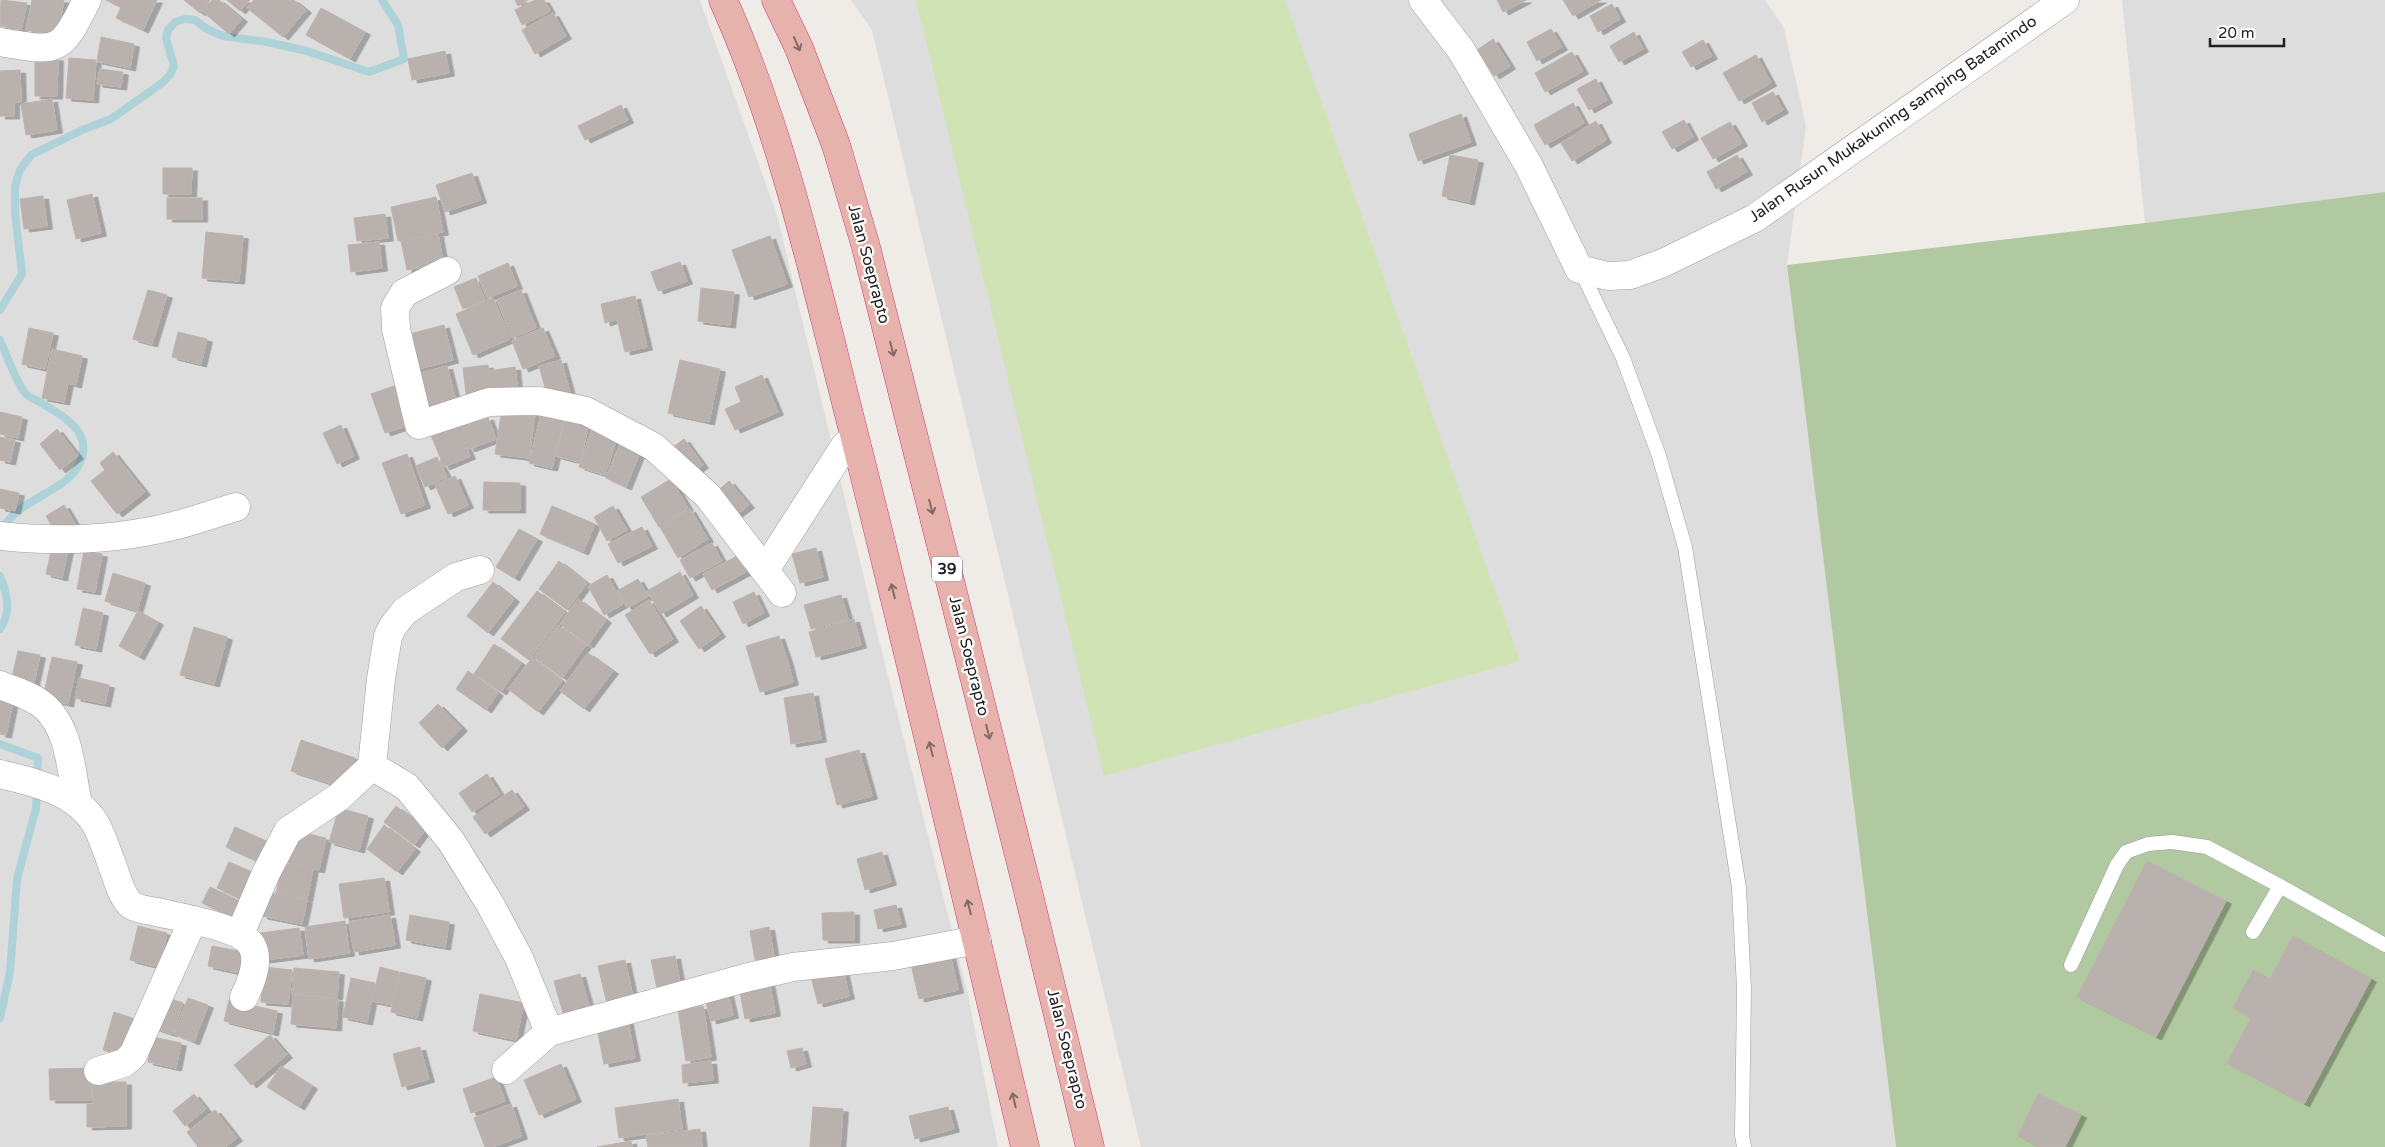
<svg xmlns="http://www.w3.org/2000/svg" width="2385" height="1147" viewBox="0 0 2385 1147" font-family="'Varela Round',sans-serif">
<style>
.residential{fill:#dedddd}
.grass{fill:#d0e3b4}
.forest{fill:#b1c9a1}
.lines{fill:none;stroke-linecap:round;stroke-linejoin:round}
.stream{stroke:#add2d7;stroke-width:8}
.building{fill:#b8b1ad;stroke:#bfb2ab;filter:url(#shadow)}
.service-casing{stroke:#9d9d9d;stroke-width:15}
.minor-casing{stroke:#9d9d9d;stroke-width:29}
.trunk-casing{stroke:#c63c79;stroke-width:29}
.service{stroke:#fff;stroke-width:14}
.minor{stroke:#fff;stroke-width:28}
.trunk{stroke:#e7b2ac;stroke-width:28}
.oneway{stroke:#846966}
.labels{text-anchor:middle;dominant-baseline:central;stroke-width:4.5;stroke-linejoin:round;paint-order:stroke}
.shield{fill:#fff;stroke:#636363;stroke-width:1}
.shield-label{font-size:15px;font-weight:bold;fill:#202020}
.street-label{font-size:16px;fill:#202020;stroke:#fff}
</style>
<defs>
<filter id="shadow"><feDropShadow dx="5.5" dy="3" stdDeviation="0" flood-color="#0004"/></filter>
</defs>
<rect width="100%" height="100%" fill="#efece7"/>
<g class="residential">
<path d="M0,0H700L777,215L876,628L968,995L998,1147H0Z"/>
<path d="M851,0H1765L1784,28L1806,126L1787,265L1896,1147H1141L872,30Z"/>
<path d="M2122,0H2385V192L2145,223Z"/>
</g>
<path class="grass" d="M916,0H1285L1520,661L1104,776Z"/>
<path class="forest" d="M2385,192V1147H1896L1787,265L2145,223Z"/>
<g class="lines">
<g class="stream">
<path d="M0,310L22,274L15,213V186L20,170L31,155L82,130L111,119L162,83L170,75L174,66L166,38L168,30L175,22L185,19L195,20L207,29L223,36L267,42L307,51L369,72L404,59L398,25L382,0"/>
<path d="M0,340C7,357 14,376 24,392C27,397 35,399 40,402C66,418 97,434 77,468C63,492 13,502 2,531"/>
<path d="M0,576C7,593 12,612 0,629"/>
<path d="M0,744L38,758L37,778"/>
<path d="M0,1018L10,972L17,879L36,808L37,789"/>
</g>
</g>
<g class="building">
<path d="M1,0L27,3L21,30L0,26Z"/>
<path d="M32,0H64L57,36L26,30Z"/>
<path d="M106,0H157L143,30L116,18L121,7Z"/>
<path d="M184,0H210L200,13Z"/>
<path d="M212,0H219L242,19L229,34L203,12Z"/>
<path d="M227,0H250L240,11Z"/>
<path d="M254,0H294L306,10L283,37L247,8Z"/>
<path d="M515,0H528L518,6Z"/>
<path d="M535,0H544L550,11L522,25L515,10Z"/>
<path d="M1497,0H1526L1503,12Z"/>
<path d="M1563,0H1601L1573,16Z"/>
<path d="M1612,4L1620,19L1598,32L1590,16Z"/>
<path d="M321,8L365,32L350,59L306,35Z"/>
<path d="M553,13L566,36L535,54L522,30Z"/>
<path d="M1551,29L1562,47L1537,61L1527,42Z"/>
<path d="M1634,32L1643,49L1619,62L1610,46Z"/>
<path d="M101,37L134,44L130,68L97,61Z"/>
<path d="M1493,39L1510,66L1494,76L1477,50Z"/>
<path d="M1703,40L1712,56L1691,67L1682,52Z"/>
<path d="M445,51L449,73L412,80L408,59Z"/>
<path d="M1572,52L1583,71L1545,92L1535,73Z"/>
<path d="M1756,55L1771,83L1739,101L1723,73Z"/>
<path d="M35,57L58,58L57,96H35Z"/>
<path d="M69,58L96,60L93,100L66,98Z"/>
<path d="M100,69L123,72L121,87L97,84Z"/>
<path d="M20,70L21,102H14V116H0V71Z"/>
<path d="M1596,79L1607,100L1589,110L1577,89Z"/>
<path d="M1773,92L1783,110L1762,122L1752,103Z"/>
<path d="M52,99L57,130L26,135L21,104Z"/>
<path d="M1573,103L1584,123L1545,145L1534,125Z"/>
<path d="M621,105L628,120L585,140L578,126Z"/>
<path d="M1461,114L1471,142L1418,161L1409,134Z"/>
<path d="M1684,120L1693,137L1672,149L1662,132Z"/>
<path d="M1596,121L1606,140L1572,161L1561,143Z"/>
<path d="M1730,122L1742,143L1713,159L1701,138Z"/>
<path d="M1450,155L1478,160L1469,202L1442,196Z"/>
<path d="M1737,155L1747,172L1716,189L1707,172Z"/>
<path d="M163,168H192L191,194H163Z"/>
<path d="M472,173L481,200L445,212L436,185Z"/>
<path d="M92,194L101,233L76,239L67,200Z"/>
<path d="M43,196L47,226L24,229L20,199Z"/>
<path d="M436,197L443,232L398,241L391,207Z"/>
<rect x="167" y="198" width="35" height="21"/>
<path d="M385,214L388,238L357,241L354,218Z"/>
<path d="M206,232L243,236L239,281L202,278Z"/>
<path d="M438,234L443,262L407,270L401,241Z"/>
<path d="M770,236L787,284L749,297L732,250Z"/>
<path d="M379,242L382,268L351,272L348,245Z"/>
<path d="M680,262L687,281L658,291L651,272Z"/>
<path d="M508,263L517,286L487,298L478,276Z"/>
<path d="M476,278L485,300L463,309L454,287Z"/>
<path d="M701,288L734,292L730,325L698,321Z"/>
<path d="M148,290L167,295L152,344L133,339Z"/>
<path d="M521,290L536,328L512,338L497,300Z"/>
<path d="M635,296L647,347L625,352L617,319L605,323L601,304Z"/>
<path d="M493,298L510,339L473,355L456,314Z"/>
<path d="M444,325L453,360L411,371L402,336Z"/>
<path d="M29,328L53,333L45,369L22,364Z"/>
<path d="M543,328L555,356L523,369L512,341Z"/>
<path d="M178,332L207,339L201,364L172,357Z"/>
<path d="M52,349L82,356L76,385L68,383L64,402L42,398Z"/>
<path d="M561,360L570,392L548,398L539,366Z"/>
<path d="M680,360L720,369L709,422L668,413Z"/>
<path d="M488,365L492,398L467,402L463,368Z"/>
<path d="M447,366L457,405L420,415L410,376Z"/>
<path d="M515,367L518,395L493,398L489,371Z"/>
<path d="M762,375L778,412L735,430L725,409L741,402L735,387Z"/>
<path d="M397,385L411,424L385,433L371,394Z"/>
<path d="M543,407L565,412L552,468L529,463Z"/>
<path d="M502,409L535,414L529,458L495,454Z"/>
<path d="M0,412L22,417L18,438L0,434Z"/>
<path d="M567,413L590,419L580,462L556,456Z"/>
<path d="M453,417L470,456L444,467L428,428Z"/>
<path d="M488,417L496,439L469,449L460,427Z"/>
<path d="M341,425L354,456L337,464L323,433Z"/>
<path d="M593,425L619,433L605,475L579,467Z"/>
<path d="M57,429L78,456L60,470L40,444Z"/>
<path d="M0,437L15,440L10,462L0,460Z"/>
<path d="M622,439L642,447L626,487L606,478Z"/>
<path d="M684,439L703,465L688,476L669,450Z"/>
<path d="M113,452L145,492L117,514L91,481L105,470L100,463Z"/>
<path d="M407,454L425,505L401,514L382,463Z"/>
<path d="M437,457L447,477L425,487L416,466Z"/>
<path d="M455,476L468,505L448,514L435,485Z"/>
<path d="M671,479L688,508L659,527L641,497Z"/>
<path d="M729,481L749,505L733,517L714,494Z"/>
<path d="M484,482L520,483V510H483Z"/>
<path d="M0,489L19,493L15,511L0,508Z"/>
<path d="M64,505L77,527L59,538L46,516Z"/>
<path d="M552,506L595,524L583,552L540,534Z"/>
<path d="M613,506L627,530L607,541L594,517Z"/>
<path d="M690,509L708,539L678,558L660,527Z"/>
<path d="M642,527L652,546L618,563L608,544Z"/>
<path d="M519,529L537,539L514,578L496,567Z"/>
<path d="M712,543L722,561L690,578L680,560Z"/>
<path d="M52,547L68,550L62,578L46,574Z"/>
<path d="M816,548L823,577L800,583L792,554Z"/>
<path d="M84,551L102,554L95,592L77,589Z"/>
<path d="M737,556L746,572L712,590L703,574Z"/>
<path d="M559,561L587,583L567,610L539,589Z"/>
<path d="M680,572L693,595L661,614L647,591Z"/>
<path d="M113,573L145,583L137,611L105,601Z"/>
<path d="M607,575L623,604L604,615L588,586Z"/>
<path d="M638,579L648,596L627,608L617,591Z"/>
<path d="M493,582L514,599L488,633L467,616Z"/>
<path d="M537,591L565,612L529,660L501,639Z"/>
<path d="M754,592L764,613L743,624L733,602Z"/>
<path d="M841,595L848,619L811,629L804,605Z"/>
<path d="M578,599L606,620L588,645L560,624Z"/>
<path d="M649,600L673,639L650,654L625,615Z"/>
<path d="M701,606L720,634L699,649L680,621Z"/>
<path d="M83,608L103,613L96,649L75,645Z"/>
<path d="M138,611L158,622L139,657L119,646Z"/>
<path d="M854,619L861,645L816,657L809,632Z"/>
<path d="M558,625L586,645L562,678L534,657Z"/>
<path d="M194,627L227,637L214,684L180,675Z"/>
<path d="M779,636L787,659L753,670L746,646Z"/>
<path d="M494,644L521,663L501,692L474,674Z"/>
<path d="M18,651L40,655L32,692L10,687Z"/>
<path d="M588,653L613,671L584,709L560,691Z"/>
<path d="M52,657L77,662L68,704L43,698Z"/>
<path d="M532,658L562,681L538,712L508,689Z"/>
<path d="M787,659L793,682L760,692L753,670Z"/>
<path d="M468,671L498,693L486,710L456,689Z"/>
<path d="M79,678L109,685L105,704L75,698Z"/>
<path d="M0,693L14,696L6,735L0,734Z"/>
<path d="M813,693L821,739L791,744L784,698Z"/>
<path d="M438,704L462,728L442,748L419,723Z"/>
<path d="M301,740L355,758L345,788L291,771Z"/>
<path d="M859,750L872,796L837,805L825,759Z"/>
<path d="M487,774L500,794L472,812L459,793Z"/>
<path d="M512,790L524,807L485,834L473,817Z"/>
<path d="M396,806L426,829L414,845L384,822Z"/>
<path d="M339,808L368,816L359,850L329,842Z"/>
<path d="M384,825L415,849L397,872L367,849Z"/>
<path d="M235,827L275,845L266,865L226,847Z"/>
<path d="M291,830L326,838L319,870L284,862Z"/>
<path d="M882,852L891,882L865,890L857,859Z"/>
<path d="M2147,861L2226,901L2156,1037L2077,997Z"/>
<path d="M229,862L257,874L245,901L217,888Z"/>
<path d="M283,863L313,869L307,899L276,893Z"/>
<path d="M384,878L389,912L344,918L339,884Z"/>
<path d="M210,887L244,903L237,919L202,903Z"/>
<path d="M267,892L307,900L302,924L262,916Z"/>
<path d="M896,905L901,924L878,929L874,910Z"/>
<path d="M854,912V940H823L822,913Z"/>
<path d="M390,915L395,945L354,952L349,922Z"/>
<path d="M410,915L449,922L445,947L406,940Z"/>
<path d="M345,921L349,953L309,959L305,927Z"/>
<path d="M138,926L167,933L159,967L130,960Z"/>
<path d="M769,927L774,957L755,960L750,931Z"/>
<path d="M299,928L303,955L264,960L260,933Z"/>
<path d="M2293,936L2371,979L2304,1104L2227,1063L2251,1018L2233,1008L2253,970L2270,979Z"/>
<path d="M212,946L244,952L240,973L208,966Z"/>
<path d="M949,950L958,990L919,999L910,960Z"/>
<path d="M675,956L682,994L659,998L651,960Z"/>
<path d="M625,960L634,1002L608,1008L598,966Z"/>
<path d="M842,965L849,996L818,1004L810,973Z"/>
<path d="M264,967L292,970L288,1004L261,1002Z"/>
<path d="M380,967L399,972L392,1005L372,1001Z"/>
<path d="M294,968L339,972L337,997L292,994Z"/>
<path d="M400,972L426,978L417,1018L391,1012Z"/>
<path d="M580,974L591,1013L565,1020L554,981Z"/>
<path d="M351,978L375,983L367,1022L343,1017Z"/>
<path d="M769,981L775,1013L745,1019L739,987Z"/>
<path d="M728,993L733,1015L711,1021L705,999Z"/>
<path d="M480,994L524,1003L516,1040L473,1031Z"/>
<path d="M293,995L338,999L336,1028L291,1024Z"/>
<path d="M163,996L183,1003L172,1034L151,1027Z"/>
<path d="M188,998L208,1005L194,1042L174,1034Z"/>
<path d="M229,1000L277,1011L273,1033L224,1021Z"/>
<path d="M703,1006L711,1057L686,1061L678,1010Z"/>
<path d="M114,1012L135,1019L124,1056L103,1050Z"/>
<path d="M627,1017L635,1058L604,1064L596,1023Z"/>
<path d="M270,1035L287,1055L251,1085L234,1065Z"/>
<path d="M153,1037L181,1043L176,1068L148,1062Z"/>
<path d="M420,1047L429,1079L402,1087L393,1054Z"/>
<path d="M802,1048L806,1064L791,1068L787,1051Z"/>
<path d="M711,1061L713,1080L683,1083L682,1065Z"/>
<path d="M561,1064L576,1099L539,1115L524,1080Z"/>
<path d="M281,1066L312,1086L299,1107L267,1087Z"/>
<path d="M91,1068V1100H50L49,1069Z"/>
<path d="M496,1077L505,1101L471,1113L463,1089Z"/>
<path d="M93,1082H126V1126L87,1127V1104H93Z"/>
<path d="M194,1094L206,1109L185,1126L173,1111Z"/>
<path d="M2038,1094L2081,1115L2065,1147H2039L2018,1136Z"/>
<path d="M678,1099L682,1129L619,1138L615,1108Z"/>
<path d="M511,1104L522,1136L492,1147H485L474,1118Z"/>
<path d="M813,1107L843,1109L840,1147H810Z"/>
<path d="M948,1107L954,1129L915,1139L909,1116Z"/>
<path d="M215,1110L237,1138L225,1147H198L187,1132Z"/>
<path d="M700,1129L702,1147H648L646,1136Z"/>
<path d="M631,1141L632,1147H597Z"/>
</g>
<g class="lines">
<g class="service-casing">
<g id="service">
<path d="M1580,269L1623,358L1659,456L1685,547L1739,888L1744,989L1742,1135L1744,1147"/>
<path d="M2253,932L2280,886"/>
<path d="M2071,965L2117,865L2126,852L2148,844L2172,842L2207,847L2280,886L2385,945"/>
</g>
</g>
<g class="minor-casing">
<g id="minor">
<path d="M1423,0L1461,50L1529,166L1579,269L1608,276L1630,275L1663,263L1755,218L2065,0"/>
<path d="M0,42C59,52 60,54 87,0"/>
<path d="M447,271L404,293L395,308L396,329L419,425L489,402L539,401L586,411L654,447L708,496L782,593"/>
<path d="M0,536C57,542 117,540 173,526C194,521 215,513 236,507"/>
<path d="M765,570L844,447L854,437"/>
<path d="M0,685C15,691 33,696 45,707C70,729 71,772 78,804"/>
<path d="M372,766L407,787L451,841L490,904L519,958L549,1032"/>
<path d="M0,774C34,782 75,791 95,823C102,835 106,849 111,862C116,874 120,893 129,903C136,910 148,910 157,912C178,917 242,927 252,946C260,961 251,983 244,997"/>
<path d="M240,934L266,873L288,831L339,797L372,766L381,679L388,636L393,626L405,611L456,577L480,570"/>
<path d="M506,1070L549,1032L745,978L793,967L893,956L977,940"/>
<path d="M98,1071L124,1063L133,1055L193,920"/>
</g>
</g>
<g class="trunk-casing">
<g id="trunk">
<path d="M723,0C784,135 817,290 854,434C914,671 969,909 1025,1147"/>
<path d="M776,0L799,48L836,145L866,247L1027,887L1090,1147"/>
</g>
</g>
<use href="#service" class="service"/>
<use href="#minor" class="minor"/>
<use href="#trunk" class="trunk"/>
</g>
<defs><path id="oneway-shaft" d="M-6 0H5M1.5-3L5.5 0L1.5 3" fill="none" stroke-width="1.6" stroke-linecap="round" stroke-linejoin="round" transform="scale(1.25)"/></defs>
<g class="oneway">
<use href="#oneway-shaft" transform="translate(797 44) rotate(66)"/>
<use href="#oneway-shaft" transform="translate(892 349) rotate(76)"/>
<use href="#oneway-shaft" transform="translate(931 507) rotate(76)"/>
<use href="#oneway-shaft" transform="translate(893 591) rotate(-104)"/>
<use href="#oneway-shaft" transform="translate(988 732) rotate(76)"/>
<use href="#oneway-shaft" transform="translate(931 749) rotate(-104)"/>
<use href="#oneway-shaft" transform="translate(969 907) rotate(-104)"/>
<use href="#oneway-shaft" transform="translate(1014 1100) rotate(-103)"/>
</g>
<g class="labels">
<rect class="shield" x="932" y="556.5" width="30" height="25" rx="4"/>
<g class="shield-label">
<text x="947" y="569">39</text>
</g>
<g class="street-label">
<text transform="translate(1893 119) rotate(-35)">Jalan Rusun Mukakuning samping Batamindo</text>
<text transform="translate(869 264) rotate(75)">Jalan Soeprapto</text>
<text transform="translate(969 656) rotate(76)">Jalan Soeprapto</text>
<text transform="translate(1067 1049) rotate(76)">Jalan Soeprapto</text>
</g>
</g>
<path d="M2210 38v8h74v-8" fill="none" stroke="#202020" stroke-width="2.5"/>
<text x="2218" y="38" font-size="15" fill="#202020" stroke="#ffffff" stroke-width="4" paint-order="stroke">20 m</text>
</svg>
